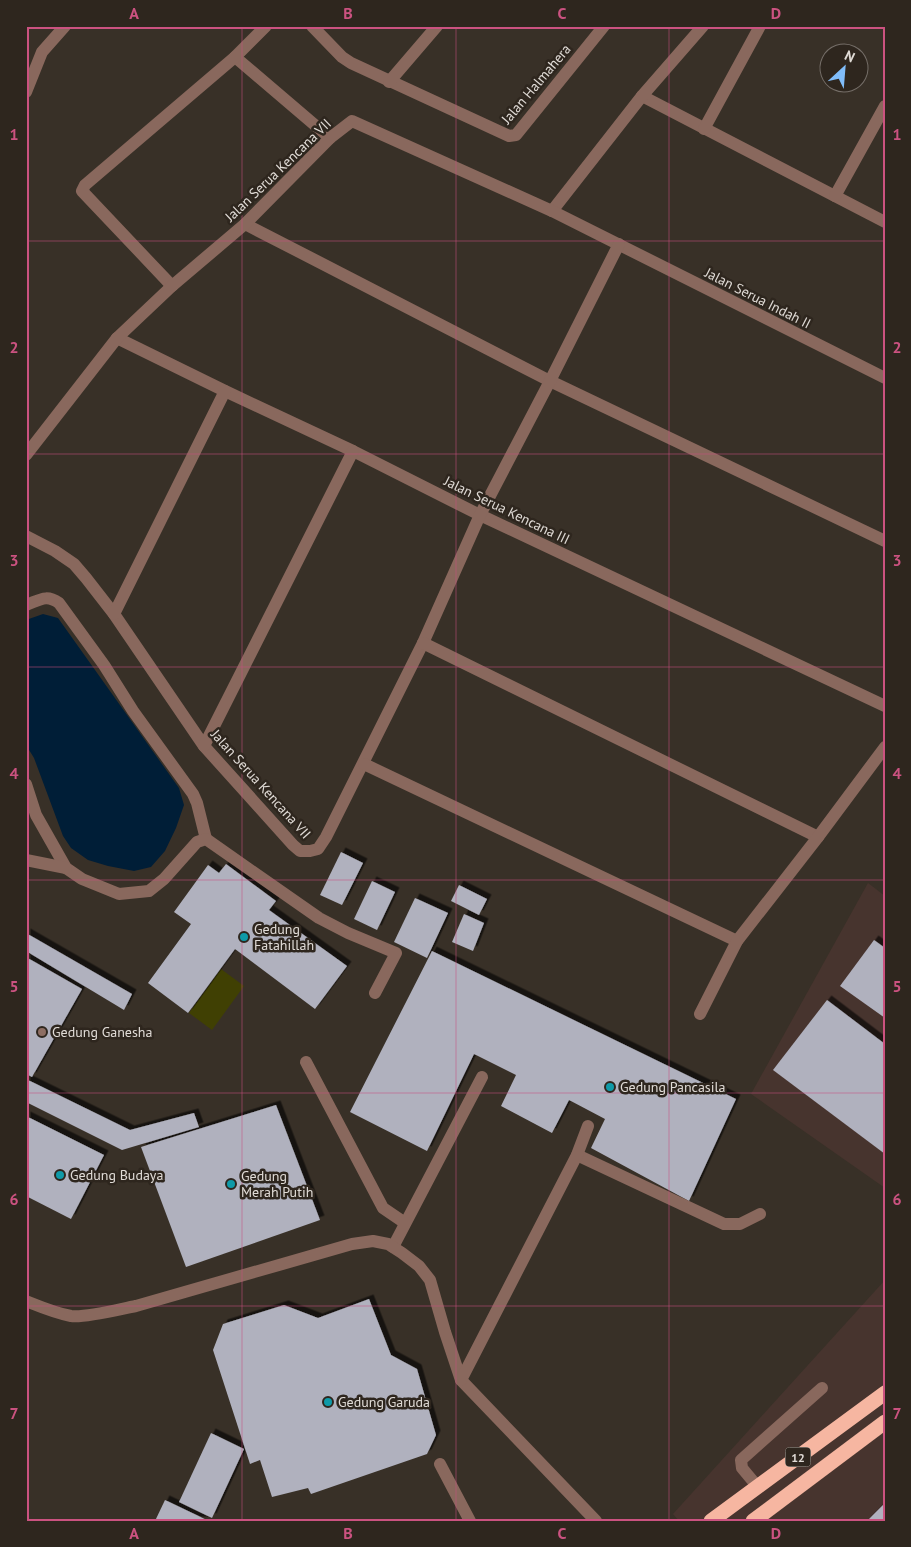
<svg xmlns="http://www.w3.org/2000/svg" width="911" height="1547" viewBox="0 0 911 1547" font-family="'PT Sans',sans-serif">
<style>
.industrial{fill:#47342e}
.green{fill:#404003}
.water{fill:#001e37}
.building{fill:#b0b1be;filter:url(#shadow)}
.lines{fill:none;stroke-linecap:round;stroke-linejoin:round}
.minor{stroke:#89685d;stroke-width:12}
.highway{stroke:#f6b6a1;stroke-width:15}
.grid{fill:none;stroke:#cb5280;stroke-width:1;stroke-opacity:0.55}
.culture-dot{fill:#0f9aa8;stroke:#2e261e;stroke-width:2}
.education-dot{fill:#8d6e63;stroke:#2e261e;stroke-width:2}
.labels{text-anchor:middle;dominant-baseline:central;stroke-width:5;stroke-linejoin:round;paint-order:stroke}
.shield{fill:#2e261e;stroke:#aba59f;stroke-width:1}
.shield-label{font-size:12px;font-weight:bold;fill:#e0dbd6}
.street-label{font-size:14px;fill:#e0dbd6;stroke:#2e261e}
.poi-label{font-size:14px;fill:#e0dbd6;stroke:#2e261e;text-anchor:start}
.neatline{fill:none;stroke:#cb5280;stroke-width:2}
.grid-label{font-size:16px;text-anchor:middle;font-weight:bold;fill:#cb5280}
</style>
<defs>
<filter id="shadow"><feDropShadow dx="4.5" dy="-4.5" stdDeviation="0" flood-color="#0009"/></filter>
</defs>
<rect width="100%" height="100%" fill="#383027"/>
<g class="industrial">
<path d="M868,883L885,896V1188L751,1094Z"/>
<path d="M885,1280V1521H679L673,1514Z"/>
</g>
<path class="green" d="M221,969L244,986L212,1030L189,1013Z"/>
<path class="water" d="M43,614L58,618L179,788L184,805L176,828L165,851L151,867L134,871L108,866L88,860L71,848L63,836L34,758L26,745V620Z"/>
<g class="building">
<path d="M341,852L363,863L342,905L320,895Z"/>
<path d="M226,864L276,901L269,910L347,966L315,1009L235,949L188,1013L148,983L191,924L174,912L208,865L219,873Z"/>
<path d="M372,881L395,892L377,930L354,919Z"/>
<path d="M459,885L487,899L479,915L451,901Z"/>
<path d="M415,898L448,913L427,958L394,942Z"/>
<path d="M464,914L484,923L473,951L452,942Z"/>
<path d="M26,933L132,994L124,1010L26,951Z"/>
<path d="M874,940L885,948V1018L840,986Z"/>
<path d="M432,951L736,1099L689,1201L591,1148L605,1119L569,1100L552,1133L501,1106L516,1075L474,1054L427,1151L350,1112Z"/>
<path d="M26,957L82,989L32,1077L26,1074Z"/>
<path d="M827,1000L885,1044V1154L773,1070Z"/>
<path d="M26,1079L130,1130L194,1113L199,1127L122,1150L26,1102Z"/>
<path d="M276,1105L320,1220L186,1267L141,1147Z"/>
<path d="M26,1116L104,1155L71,1219L26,1196Z"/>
<path d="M369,1299L391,1355L417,1369L436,1435L427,1454L311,1494L308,1488L272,1497L260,1460L250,1464L213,1350L223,1324L284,1305L318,1318Z"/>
<path d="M211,1433L244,1449L212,1518L179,1502Z"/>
<path d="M165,1500L209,1521H155Z"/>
<path d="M885,1503V1521H867Z"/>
</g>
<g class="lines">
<g class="minor">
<path d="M312,26L342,57L351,63L509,136L516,135L604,26"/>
<path d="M235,57L330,138"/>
<path d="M389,82L437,26"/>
<path d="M26,92L42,52L65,26"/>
<path d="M642,96L885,222"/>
<path d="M704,129L760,26"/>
<path d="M835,196L885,106"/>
<path d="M552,211L642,96L703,26"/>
<path d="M245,224L550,381L885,541"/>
<path d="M172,286L82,191L85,185L235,57L266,26"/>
<path d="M117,338L225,391L353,451L480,515L885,706"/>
<path d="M26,455L117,338L172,286L245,224L330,138L352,121L552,211L885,378"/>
<path d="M26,536L55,551L74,564L86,578L114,614L204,746L293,845L300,851H310L318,849L326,837L423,643L480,515L550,381L619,244"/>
<path d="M26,605C40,600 46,594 59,603L104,665L133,711L193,794L197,803L206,839"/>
<path d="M114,614L225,391"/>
<path d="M423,643L818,837"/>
<path d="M204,746L353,451"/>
<path d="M364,764L737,941"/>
<path d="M26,784L36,815L66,868L82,879L119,894L149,891L164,879L197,842L206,839L319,918L348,933L396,953L375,993"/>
<path d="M26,860L66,868"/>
<path d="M700,1014L737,941L818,837L885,747"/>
<path d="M306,1062L383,1208L405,1223"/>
<path d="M577,1155L724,1224H740L760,1214"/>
<path d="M393,1247L482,1077"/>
<path d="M26,1301C41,1307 55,1313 71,1316C86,1318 120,1309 136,1306L352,1244L373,1241L388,1244L402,1253L419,1266L430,1280L445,1332L461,1380L596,1521"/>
<path d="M461,1380L577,1155L588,1126"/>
<path d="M440,1464L470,1521"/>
<path d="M757,1486L742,1468L741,1460L822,1388"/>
</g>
<g class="highway">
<path d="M711,1521L885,1393"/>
<path d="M753,1521L885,1422"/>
</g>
</g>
<path class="grid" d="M242,26V1521M456,26V1521M669,26V1521M26,241H885M26,454H885M26,667H885M26,880H885M26,1093H885M26,1306H885"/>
<g class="culture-dot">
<circle cx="244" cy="937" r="5"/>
<circle cx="610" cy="1087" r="5"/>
<circle cx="60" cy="1175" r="5"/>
<circle cx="231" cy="1184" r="5"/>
<circle cx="328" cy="1402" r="5"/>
</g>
<circle class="education-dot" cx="42" cy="1032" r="5"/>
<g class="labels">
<rect class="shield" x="785.5" y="1447.5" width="25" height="19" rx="4"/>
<g class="shield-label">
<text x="798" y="1457">12</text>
</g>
<g class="street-label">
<text transform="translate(536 84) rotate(-50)">Jalan Halmahera</text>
<text transform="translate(278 170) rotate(-44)">Jalan Serua Kencana VII</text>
<text transform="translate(758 298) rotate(27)">Jalan Serua Indah II</text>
<text transform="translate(507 510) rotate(26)">Jalan Serua Kencana III</text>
<text transform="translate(261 784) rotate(48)">Jalan Serua Kencana VII</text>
</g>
<g class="poi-label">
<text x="254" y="929">Gedung<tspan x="254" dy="16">Fatahillah</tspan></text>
<text x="52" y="1032">Gedung Ganesha</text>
<text x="620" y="1087">Gedung Pancasila</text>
<text x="70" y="1175">Gedung Budaya</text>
<text x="241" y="1176">Gedung<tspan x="241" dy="16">Merah Putih</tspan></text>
<text x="338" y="1402">Gedung Garuda</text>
</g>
</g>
<rect width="911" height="1547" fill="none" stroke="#2e261e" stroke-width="55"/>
<g transform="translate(844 68) rotate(26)"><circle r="24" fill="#2e261e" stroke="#756e68"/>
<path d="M0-4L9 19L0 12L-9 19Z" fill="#80bdfa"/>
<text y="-8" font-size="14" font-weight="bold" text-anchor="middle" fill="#e0dbd6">N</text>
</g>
<rect x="28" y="28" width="856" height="1492" class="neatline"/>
<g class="grid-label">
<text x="134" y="19">A</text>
<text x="348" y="19">B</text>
<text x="562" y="19">C</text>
<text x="776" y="19">D</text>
<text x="14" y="140">1</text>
<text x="897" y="140">1</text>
<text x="14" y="353">2</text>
<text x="897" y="353">2</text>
<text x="14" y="566">3</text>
<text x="897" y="566">3</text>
<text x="14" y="779">4</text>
<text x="897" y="779">4</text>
<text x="14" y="992">5</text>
<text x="897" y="992">5</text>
<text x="14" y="1205">6</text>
<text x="897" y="1205">6</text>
<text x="14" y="1419">7</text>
<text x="897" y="1419">7</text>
<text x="134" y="1539">A</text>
<text x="348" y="1539">B</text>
<text x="562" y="1539">C</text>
<text x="776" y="1539">D</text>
</g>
</svg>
